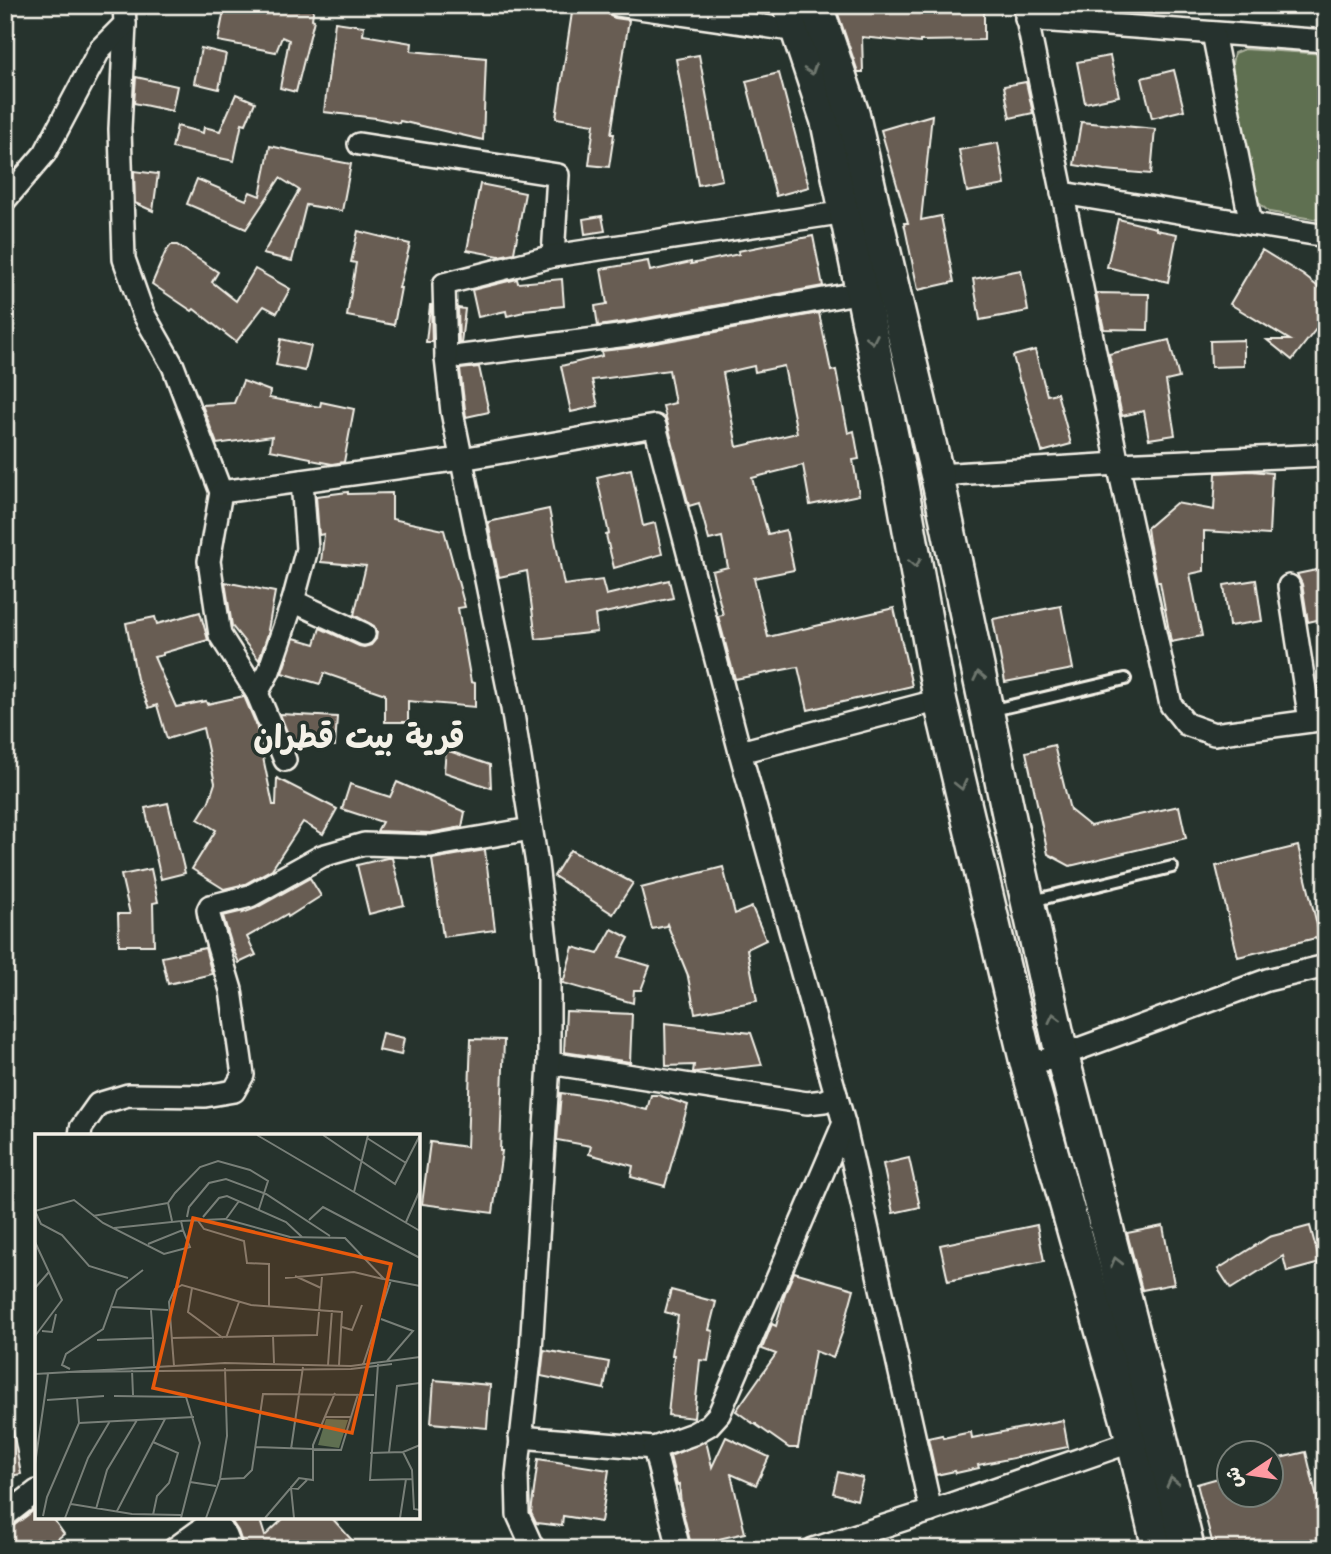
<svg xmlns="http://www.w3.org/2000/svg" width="1331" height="1554" viewBox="0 0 1331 1554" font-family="Mali,'Playpen Sans Arabic',sans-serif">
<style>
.green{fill:#5f6f51;stroke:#aab09c;stroke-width:2}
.building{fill:#685d53;stroke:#f4f1e8;stroke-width:2;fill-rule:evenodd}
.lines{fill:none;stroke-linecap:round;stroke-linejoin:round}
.lane-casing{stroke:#f4f1e8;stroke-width:16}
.street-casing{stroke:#f4f1e8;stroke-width:26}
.secondary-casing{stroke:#f4f1e8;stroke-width:37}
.lane{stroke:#26332d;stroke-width:10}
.street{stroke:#26332d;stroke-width:21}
.secondary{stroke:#26332d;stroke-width:32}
.oneway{stroke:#6e766e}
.labels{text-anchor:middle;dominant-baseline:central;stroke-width:7;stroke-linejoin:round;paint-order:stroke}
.district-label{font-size:32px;font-weight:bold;fill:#f4f1e8;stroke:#26332d}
.inset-road{fill:none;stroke:#787f78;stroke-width:2}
.view{fill:#e8590c;fill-opacity:0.15;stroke:#e8590c;stroke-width:3.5}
.inset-edge{fill:none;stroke:#f4f1e8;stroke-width:3.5}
</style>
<rect width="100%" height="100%" fill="#26332d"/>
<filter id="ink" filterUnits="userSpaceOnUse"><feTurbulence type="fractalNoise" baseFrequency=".0143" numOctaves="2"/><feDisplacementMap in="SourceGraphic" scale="14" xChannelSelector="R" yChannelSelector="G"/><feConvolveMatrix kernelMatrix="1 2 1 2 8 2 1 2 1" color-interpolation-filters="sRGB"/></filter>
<g filter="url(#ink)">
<path class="green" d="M1244,49L1326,54V221L1269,212L1259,203L1253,192L1232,64L1234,53Z"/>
<g class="building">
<path d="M225,5H314L312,19L314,20L296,92L280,88L289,40L282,37L276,52L218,41Z"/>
<path d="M835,5H984V40L920,41V43L862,37L863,72H858Z"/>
<path d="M573,6L607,11L610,16L615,18L629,20L611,134H614L609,167L589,165L594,124L556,118Z"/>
<path d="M335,22L364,26L363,35L412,43L411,51L486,58L483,140L400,121L399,123L376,118L324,112Z"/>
<path d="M201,48L226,54L219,89L194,83Z"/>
<path d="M699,55L722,180L698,185L676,59Z"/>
<path d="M1110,56L1119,96L1085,103L1077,62Z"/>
<path d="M1174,70L1184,110L1152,118L1142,78Z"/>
<path d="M779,73L809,187L776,196L746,81Z"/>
<path d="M136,77L177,86L172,111L134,103Z"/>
<path d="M1026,82L1033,113L1010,118L1004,86Z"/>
<path d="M236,94L255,102L246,124L242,123L234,161L172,148L177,126L203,133L204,127L220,131Z"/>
<path d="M932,115L921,220L941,216L954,282L918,290L904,223H908L881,130Z"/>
<path d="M1081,122L1155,129L1151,174L1105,170L1074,165Z"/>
<path d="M998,143L1005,185L967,192L959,150Z"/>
<path d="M270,146L298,152V154L351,164L342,211L306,205L292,261L263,254L299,190L280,178L246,229L187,204L197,179L246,200L250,192L260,196Z"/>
<path d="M134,171L158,174L153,211L135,203Z"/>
<path d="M480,184L525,193L514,253L499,256L467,250Z"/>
<path d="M602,216L605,231L585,234L583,219Z"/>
<path d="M1118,219L1156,228V230L1177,234L1168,282L1107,267Z"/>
<path d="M358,231L410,244L399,288H401L394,325L347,316L356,263L351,262Z"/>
<path d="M813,236L823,286L625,322L598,326L595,306L607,304L601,269L648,261L650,271L691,262V264L739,254L738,251Z"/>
<path d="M171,245H177L218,272L212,282L236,301L255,269L290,289L277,313L264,306L236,342L194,309L192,311L152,284L165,253Z"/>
<path d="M1262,250L1303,275L1326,293V316L1292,360L1267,340H1290L1230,304Z"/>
<path d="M1021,270L1028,311L980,320L973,279Z"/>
<path d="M517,279L518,283L562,279L564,306L524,310V312L507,316L506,311L478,317L472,290Z"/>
<path d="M1096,293L1149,294L1148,330L1104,329Z"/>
<path d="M430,305H431L432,342H426Z"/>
<path d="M458,308L465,309L461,343H459Z"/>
<path d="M819,313L831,371L836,370L848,433L854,431L859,459L853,460L859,495L810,505L803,465L752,478L768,534L786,530L794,570L754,578L768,637L894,608L912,686L808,710L798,667L735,679L718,616L723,615L712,571L728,567L722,537L709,540L699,503L689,506L663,406L675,403L669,370L592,380L598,406L571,412L561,366L602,356L601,351L629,348ZM754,366L755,372L784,366L797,433L737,447L723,373Z"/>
<path d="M281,339L311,346L305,371L276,365Z"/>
<path d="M1169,340L1179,378L1166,381L1175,435L1149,439L1144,411L1122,416L1109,354Z"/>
<path d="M1244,340V366L1211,367L1210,341Z"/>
<path d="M1035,350L1047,395L1057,393L1071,444L1042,452L1022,383H1020L1013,356Z"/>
<path d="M479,367L489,412L466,417L460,369Z"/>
<path d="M243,381L270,391L269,398L320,407L321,402L354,409L344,462L332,464L311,460V458L270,450L272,436L217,444L202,405L234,403Z"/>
<path d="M631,469L643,526L655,523L662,554L614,568L606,535L609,534L597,477Z"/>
<path d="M1251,471L1272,473L1269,535L1204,531V571L1190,574L1202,636L1171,642L1160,582H1157L1149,542L1147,528L1176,503L1214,510L1216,473Z"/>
<path d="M348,492V494L392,493V519L444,530L465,607L458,608L471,682L475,683V707L408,701V722H385V694L324,673L320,684L282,673L294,638L315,644L320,628L359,646L364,647L371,645L376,639L377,632L374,626L354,615L366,566L321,562L324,534L319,535L316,496Z"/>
<path d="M549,509L564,585L602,580L606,595L669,580L673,598L595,615L597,632L536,639L527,571L499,577L488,522Z"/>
<path d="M1326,568V618L1308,622L1302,584L1297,574Z"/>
<path d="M1256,580L1262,621L1229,626L1224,585Z"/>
<path d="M225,582L275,592L268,630L269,631L259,660L232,626Z"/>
<path d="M1061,606L1073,669L1005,682L993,619Z"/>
<path d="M200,612L208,640L163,653V655L154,657L176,707L206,701L207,704L244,696L256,724L273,805H276L277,778L337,809L323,834L303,822L272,869L245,884L224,889L192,869L216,830L198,819L209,801L215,783L203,728L167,739L157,705L149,708L137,679L126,623L155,617L157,624Z"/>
<path d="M280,714L337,717L335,746L292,744Z"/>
<path d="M1054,745L1070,810L1090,826L1179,806L1186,838L1070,866L1048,854L1026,752Z"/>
<path d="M446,750L490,765L491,788L444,772Z"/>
<path d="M397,782L465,812L462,827L430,833L377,831L382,822L342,809L350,784L390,797Z"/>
<path d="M168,803L185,873L161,879L145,808Z"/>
<path d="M1298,846L1320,937L1238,957L1216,866Z"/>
<path d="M485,850L495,930L443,937L432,859Z"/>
<path d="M570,850L633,883L613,914L554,876Z"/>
<path d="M387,858H392L404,905L369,914L357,865Z"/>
<path d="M723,867L735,914L752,907L766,940L747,949L757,1001L695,1013L688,977L689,978L667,924L666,926L652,929L641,888Z"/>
<path d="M151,869L158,902L153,903L154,945H119L118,914H130L121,875Z"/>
<path d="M310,878L321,896L288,917L287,914L247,937L256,955L239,963L233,949L223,916L244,911L243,913L256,908Z"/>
<path d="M612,929L629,938L619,957L650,966L641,990H634L633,1003L563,983L573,947L598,954Z"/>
<path d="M205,948L212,974L168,984L162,957Z"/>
<path d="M566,1011L632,1014L630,1062L564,1052Z"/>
<path d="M665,1023L751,1033L762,1065L695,1072H693L694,1065L666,1066Z"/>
<path d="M382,1033L404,1038L401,1055L378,1050Z"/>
<path d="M471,1039L504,1040L500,1151H502L493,1213L422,1204L430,1142L467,1147Z"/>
<path d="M561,1093L603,1099L647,1110L651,1095H658L688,1105L665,1186L631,1177L633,1166L589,1154L591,1146L557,1140Z"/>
<path d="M909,1158L920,1207L893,1213L883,1164Z"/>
<path d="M1037,1225L1044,1261L948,1281L940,1245Z"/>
<path d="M1163,1226L1174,1284L1142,1290L1127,1233Z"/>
<path d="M1310,1226L1320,1263L1287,1272L1283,1256L1231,1289L1218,1269L1269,1237Z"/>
<path d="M794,1272L854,1289L842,1333L833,1358L815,1351L798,1448H789L755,1424H757H754L736,1411L776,1354L762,1349L772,1324L776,1326L785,1293Z"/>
<path d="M671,1290L716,1302L709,1330L713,1331L708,1361L700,1360L694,1418L668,1415L674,1355H672L678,1316L665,1312Z"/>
<path d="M544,1350L609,1362L604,1389L541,1376Z"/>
<path d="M434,1380L490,1385L487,1428L431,1423Z"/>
<path d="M1063,1420L1068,1447L978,1465L979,1468L956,1473L955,1471L936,1475L928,1438L942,1435L943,1438L971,1432L972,1438Z"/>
<path d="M5,1431H13L21,1474L5,1477Z"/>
<path d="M726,1437L769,1457L756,1485L731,1474L745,1533L714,1540L715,1549H692L681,1504L679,1484L677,1485L670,1456L706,1441L712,1467Z"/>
<path d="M1306,1452L1326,1536V1549H1214L1197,1484L1229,1475V1494H1271V1460Z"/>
<path d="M538,1459L609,1470L601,1522L563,1516L562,1526L536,1523L531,1513Z"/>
<path d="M838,1472L863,1478L857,1500L833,1493Z"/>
<path d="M37,1508V1517H52L64,1534L44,1549H18L5,1529L13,1526Z"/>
<path d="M247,1517H259L265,1536L285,1517H331L360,1549H244L238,1531L232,1522Z"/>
</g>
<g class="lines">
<g class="lane-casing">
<g id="lane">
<path d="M989,711L1125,679"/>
<path d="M1032,901L1172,867"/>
</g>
</g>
<g class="street-casing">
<g id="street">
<path d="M618,5L798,31"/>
<path d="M1024,5L1118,464L1171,705L1186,724L1214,734L1326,719"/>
<path d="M1026,19L1326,41"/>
<path d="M125,24L120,129L124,259L143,313L173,366L221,492L209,561L220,635L257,693L285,760"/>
<path d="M1213,33L1251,224"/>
<path d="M359,144L558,175L553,256"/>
<path d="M1062,193L1326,236"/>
<path d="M5,200L45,153L100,49L125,24L124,5"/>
<path d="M446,358L627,335L862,292"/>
<path d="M937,475L1118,464L1326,455"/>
<path d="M221,492L461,459L655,426L740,752L844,1123L931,1511"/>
<path d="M1289,586L1310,721"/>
<path d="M293,601L364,634"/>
<path d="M257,693L269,671L293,601L307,549L302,481"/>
<path d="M740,752L940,700"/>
<path d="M549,1063L807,1103L824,1101L836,1095"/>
<path d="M1027,1065L1062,1055L1267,980L1326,966"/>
<path d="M80,1136L81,1128L98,1104L128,1095L205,1096L234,1091L243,1075L231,990L209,916L208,910L210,906L250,896L322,856L364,844L431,846L531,829"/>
<path d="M520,1437L654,1448L693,1434L709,1425L719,1414L844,1123"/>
<path d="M654,1448L679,1549"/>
<path d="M5,1516L37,1491"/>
<path d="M174,1549L203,1528L219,1526L226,1536L231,1549"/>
<path d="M535,1549L532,1546L518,1515L517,1475L531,1350L549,1063V966L537,864L512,708L452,412L446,358L444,284L553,256L846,212"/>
<path d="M813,1549L931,1511L1133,1441"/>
</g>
</g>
<g class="secondary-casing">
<g id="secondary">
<path d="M789,5L827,120L900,477L940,700L1027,1065L1133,1441L1159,1549"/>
<path d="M816,5L853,115L873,204L937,475L1017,854L1062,1055L1159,1430L1188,1549"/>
</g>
</g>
<use href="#lane" class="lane"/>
<use href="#street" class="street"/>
<use href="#secondary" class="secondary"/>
</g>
<defs><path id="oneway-chevron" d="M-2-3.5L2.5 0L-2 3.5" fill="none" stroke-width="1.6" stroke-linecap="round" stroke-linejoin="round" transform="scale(1.75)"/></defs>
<g class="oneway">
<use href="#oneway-chevron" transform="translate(811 70) rotate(72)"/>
<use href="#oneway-chevron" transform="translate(872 339) rotate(79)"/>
<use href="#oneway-chevron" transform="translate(915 563) rotate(80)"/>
<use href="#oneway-chevron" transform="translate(979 676) rotate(-102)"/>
<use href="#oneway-chevron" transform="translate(961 785) rotate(77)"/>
<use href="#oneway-chevron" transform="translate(1054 1018) rotate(-103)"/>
<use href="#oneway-chevron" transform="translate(1116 1262) rotate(-104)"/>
<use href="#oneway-chevron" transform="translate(1172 1482) rotate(-104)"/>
</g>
</g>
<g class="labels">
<g class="district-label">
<text x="359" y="735">قرية بيت قطران</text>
</g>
</g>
<g transform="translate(35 1134)">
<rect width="385" height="385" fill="#26332d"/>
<path d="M291,285L313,286L304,314L283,311Z" fill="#5f6f51"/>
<path class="inset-road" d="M222,1L385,97M288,1L360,50L385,1M332,4L371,29M319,58L333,1M0,77L39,66L68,89L129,120L155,113L148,96M0,77L6,90L27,101L54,132L93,144M58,82L133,69M152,83L154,73L174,49L191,45L231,60L295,102M168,83L184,64L192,62L251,88L267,103M161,84L169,95L209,107L212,129L234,130V173M191,85L204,67M274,86L288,73L385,124M137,87L133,69L140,59L165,33L183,27L215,36L233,47L224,75M146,87L190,85L255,103L310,104L349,145L385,152M371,88L385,56M79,94L146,87L148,96L113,110M0,108L27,166L0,202M260,142L286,154M250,144L319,138L348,145M0,154L14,138M157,154L153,178L188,204M77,173L133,176M346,185L378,197L352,227M307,193L317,196L327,171M7,197L17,198L21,180M238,202L239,229M118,204L119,232M136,204L282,201L287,143M191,204L204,168M62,206L118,204L116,176M343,230L335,346L378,345M293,231L297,176M328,231L356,146M139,232L134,168L140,155L147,151L216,171L307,178L304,231M35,235L27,231L31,220L68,195L82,156L108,136M97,236L98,261M31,238L316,235L357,230M0,240L190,229L316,232L385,223M79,262L151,263L165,309L146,384M12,266L69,262M290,283H316M44,289L159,283M385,311L368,318L377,336L379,375L385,376M221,313L306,316L323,260M256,315L268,233M354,318L362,252L385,249M335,319L368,318M0,330L13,240M185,345L209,344L217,336L228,260L339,261M155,348L181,352M36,370L97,380L146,381M61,375L72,336L102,286M82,377L130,285M118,381L122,362L134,349L143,319L118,308M8,382L12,363L44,289L42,264M30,384L53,324L75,287M171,384L185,345L192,302L190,234M230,384L264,344L278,346V311L300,259M259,384L256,354L263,355L272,346M365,384L371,345"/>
<path class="view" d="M158,84L356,130L317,299L118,254Z"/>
<rect width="385" height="385" class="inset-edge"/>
</g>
<rect width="1331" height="1554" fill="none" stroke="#26332d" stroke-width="28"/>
<rect x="14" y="14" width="1303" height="1526" fill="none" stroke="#f4f1e8" stroke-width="2.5" filter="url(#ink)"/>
<g transform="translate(1250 1474) rotate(257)"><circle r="33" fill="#26332d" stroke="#787f78" stroke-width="2"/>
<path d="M0-5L12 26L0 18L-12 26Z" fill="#ff9aa2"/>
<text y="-10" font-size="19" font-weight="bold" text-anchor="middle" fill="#f4f1e8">ش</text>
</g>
</svg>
